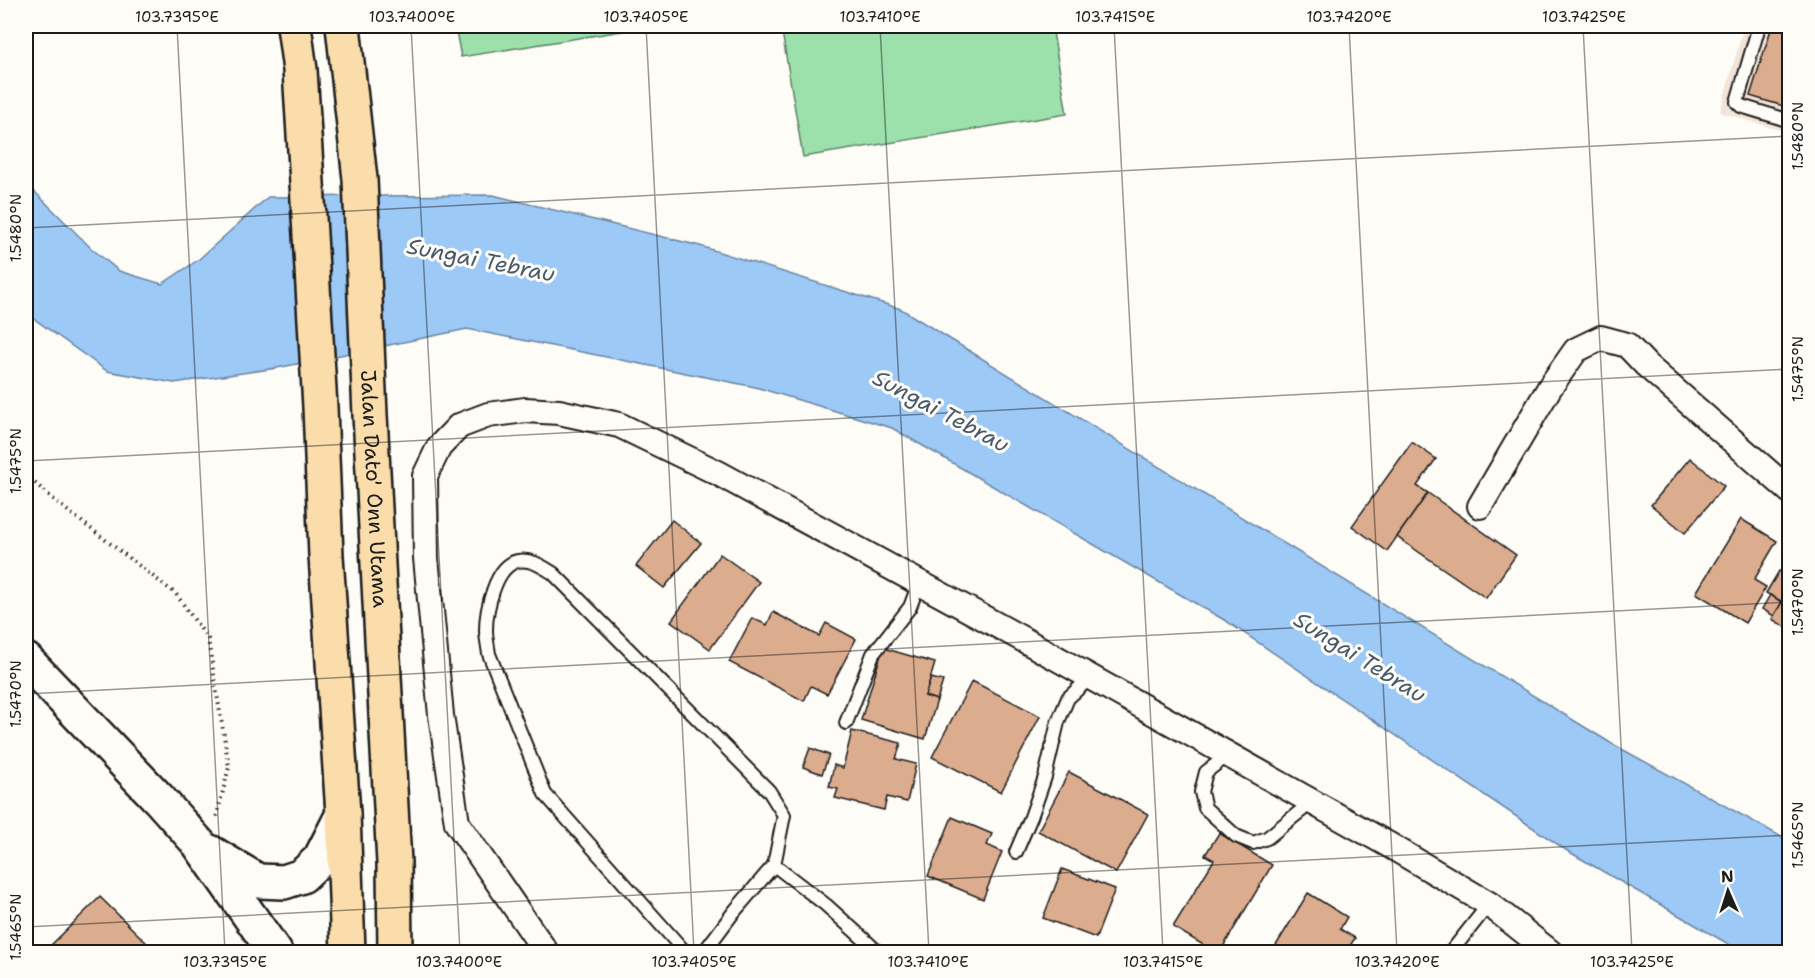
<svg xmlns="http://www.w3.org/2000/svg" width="1815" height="978" viewBox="0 0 1815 978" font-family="'Shantell Sans',sans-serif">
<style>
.built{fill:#f3e4d8}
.green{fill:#9ce0ab;stroke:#5c7e64;stroke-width:1.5}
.water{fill:#9dc9f7;stroke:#69849f;stroke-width:1.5}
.building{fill:#dcac8e;stroke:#1c1c1c;stroke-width:1.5}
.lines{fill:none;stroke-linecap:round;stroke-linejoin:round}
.lane-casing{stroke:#1c1c1c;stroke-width:16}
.street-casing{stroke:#1c1c1c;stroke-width:28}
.secondary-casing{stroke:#1c1c1c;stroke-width:38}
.primary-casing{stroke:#1c1c1c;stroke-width:38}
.path{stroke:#1c1c1c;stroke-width:4;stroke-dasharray:1.5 4.5;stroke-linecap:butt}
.lane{stroke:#fdfcf7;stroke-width:12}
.street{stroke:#fdfcf7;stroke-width:24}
.secondary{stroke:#fdfcf7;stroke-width:33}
.primary{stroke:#faddab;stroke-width:33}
.ticks{fill:none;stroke:#1c1c1c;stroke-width:1.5;stroke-opacity:0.45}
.labels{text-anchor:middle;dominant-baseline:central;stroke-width:6;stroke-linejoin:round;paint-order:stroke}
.street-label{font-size:21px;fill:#1c1c1c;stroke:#fdfcf7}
.water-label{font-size:22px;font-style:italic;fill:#495969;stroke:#fdfcf7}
.neatline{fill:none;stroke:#1c1c1c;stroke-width:2}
.ticks-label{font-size:15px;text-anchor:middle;fill:#1c1c1c}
</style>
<rect width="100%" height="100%" fill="#fdfcf7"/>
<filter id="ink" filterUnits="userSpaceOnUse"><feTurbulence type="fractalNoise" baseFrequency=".0167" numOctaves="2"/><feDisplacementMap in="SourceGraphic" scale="12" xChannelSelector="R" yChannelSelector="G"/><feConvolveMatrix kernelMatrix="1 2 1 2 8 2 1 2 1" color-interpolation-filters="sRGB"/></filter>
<g filter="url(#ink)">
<path class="built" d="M1744,26H1789V133L1720,112Z"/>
<g class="green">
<path d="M455,26H653L461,57Z"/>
<path d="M781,26H1052L1067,114L803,157Z"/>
</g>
<path class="water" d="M26,183L91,248L119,271L162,284L198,260L268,197L493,195L700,246L901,309L1609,742L1789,841V952H1742L1566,850L1226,621L892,428L755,387L467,329L277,368L174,383L107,371L26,313Z"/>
<g class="building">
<path d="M1772,26H1790V108L1750,96Z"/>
<path d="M1412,442L1436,459L1417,486L1428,493L1387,551L1352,526Z"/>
<path d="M1690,458L1724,486L1685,533L1651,505Z"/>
<path d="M1428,493L1516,555L1486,598L1397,537Z"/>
<path d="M1741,519L1777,541L1754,580L1766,587L1745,623L1696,593Z"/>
<path d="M672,520L701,543L664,588L636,566Z"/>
<path d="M720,554L759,582L710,649L671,621Z"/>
<path d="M1779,571L1790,577V606L1766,593Z"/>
<path d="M1770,595L1782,602L1774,616L1762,609Z"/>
<path d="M1782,602L1790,606V630L1772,619Z"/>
<path d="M773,612L819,636L826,623L856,639L827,694L811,686L804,701L729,662L752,618L767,625Z"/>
<path d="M883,648L935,663L925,696L937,700L925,739L861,720Z"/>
<path d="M931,678L943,681L937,700L925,696Z"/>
<path d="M972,681L1040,716L1001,792L932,757Z"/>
<path d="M852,731L901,743L896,759L916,764L907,802L887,797L884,810L835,798L838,789L829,787L834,765L843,768Z"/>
<path d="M810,748L829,755L822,774L803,767Z"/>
<path d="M1069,772L1148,814L1116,873L1038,831Z"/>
<path d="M952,817L992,834L987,845L1002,852L983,899L928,876Z"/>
<path d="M1219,833L1272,865L1220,952H1215L1173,927L1214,860L1205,855Z"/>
<path d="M1062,869L1115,889L1096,938L1043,918Z"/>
<path d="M1308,893L1347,917L1340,929L1355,938L1346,952H1272Z"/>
<path d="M100,897L156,952H44Z"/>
</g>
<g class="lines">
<g class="lane-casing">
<g id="lane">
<path d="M1759,26L1737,102L1741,106L1790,121"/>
<path d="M846,723L873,654L910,607L919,583"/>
<path d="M1228,755L1206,772L1201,792L1205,808L1236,836L1253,843L1267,838L1312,802"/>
<path d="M1016,852L1031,817L1045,777L1058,722L1068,698L1091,677"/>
<path d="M774,865L826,905L878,952"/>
<path d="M685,952L545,794L489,654C488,646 486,638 486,630C486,611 495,565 518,561C530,558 543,567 553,573L769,791L784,815L774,865L733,913L704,952"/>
<path d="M1451,952L1489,904"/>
</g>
</g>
<g class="street-casing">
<g id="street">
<path d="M1480,506L1550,387L1576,350L1601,338L1627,345L1646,365L1790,491"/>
<path d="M546,952L457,823L441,715L426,558L425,476L439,447L459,426L488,415L525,410L559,412L619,425L718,473L1026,641L1389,845L1489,904L1550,952"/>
</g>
</g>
<g class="secondary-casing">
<g id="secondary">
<path d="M26,660L159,799L199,844L275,952"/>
<path d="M210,852L258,881L284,882L302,876L320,859L343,814"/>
</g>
</g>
<g class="primary-casing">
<g id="primary">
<path d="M294,26L300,70L307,183L320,407L326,556L343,814L348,952"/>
<path id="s1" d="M343,26L360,179L370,415L394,863L395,952"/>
</g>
</g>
<path class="path" d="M26,475L60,505L176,594L208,639L229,767L216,819"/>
<use href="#lane" class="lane"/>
<use href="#street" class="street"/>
<use href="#secondary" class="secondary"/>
<use href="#primary" class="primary"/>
</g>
</g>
<path class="ticks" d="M177,26L225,952M411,26L460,952M646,26L694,952M880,26L929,952M1114,26L1163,952M1349,26L1397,952M1583,26L1632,952M26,228L1790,136M26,461L1790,369M26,694L1790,602M26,927L1790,835"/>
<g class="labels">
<g class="street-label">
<text stroke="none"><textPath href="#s1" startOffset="464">Jalan Dato' Onn Utama</textPath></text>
</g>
<g class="water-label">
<text transform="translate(481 260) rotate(11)">Sungai Tebrau</text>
<text transform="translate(941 411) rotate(28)">Sungai Tebrau</text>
<text transform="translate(1360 657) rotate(32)">Sungai Tebrau</text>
</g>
</g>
<rect width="1815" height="978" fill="none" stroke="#fdfcf7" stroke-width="66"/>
<g transform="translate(1728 891) rotate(357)" stroke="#fdfcf7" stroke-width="4.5" paint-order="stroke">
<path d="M0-4.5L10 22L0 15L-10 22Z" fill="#1c1c1c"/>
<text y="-9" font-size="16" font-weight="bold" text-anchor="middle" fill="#1c1c1c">N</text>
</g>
<rect x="33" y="33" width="1749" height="912" class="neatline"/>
<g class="ticks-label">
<text x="177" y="22">103.7395°E</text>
<text x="412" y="22">103.7400°E</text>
<text x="646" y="22">103.7405°E</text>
<text x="880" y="22">103.7410°E</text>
<text x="1115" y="22">103.7415°E</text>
<text x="1349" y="22">103.7420°E</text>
<text x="1584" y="22">103.7425°E</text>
<text transform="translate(1798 136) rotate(-90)" y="5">1.5480°N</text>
<text transform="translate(16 228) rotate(-90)" y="5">1.5480°N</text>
<text transform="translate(1798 369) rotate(-90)" y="5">1.5475°N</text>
<text transform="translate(16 461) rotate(-90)" y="5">1.5475°N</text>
<text transform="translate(1798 602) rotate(-90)" y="5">1.5470°N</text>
<text transform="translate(16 694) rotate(-90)" y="5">1.5470°N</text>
<text transform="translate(1798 835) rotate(-90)" y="5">1.5465°N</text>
<text transform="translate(16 927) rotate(-90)" y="5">1.5465°N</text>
<text x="225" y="967">103.7395°E</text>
<text x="459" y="967">103.7400°E</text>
<text x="694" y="967">103.7405°E</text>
<text x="928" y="967">103.7410°E</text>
<text x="1163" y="967">103.7415°E</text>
<text x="1397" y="967">103.7420°E</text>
<text x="1632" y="967">103.7425°E</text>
</g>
</svg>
